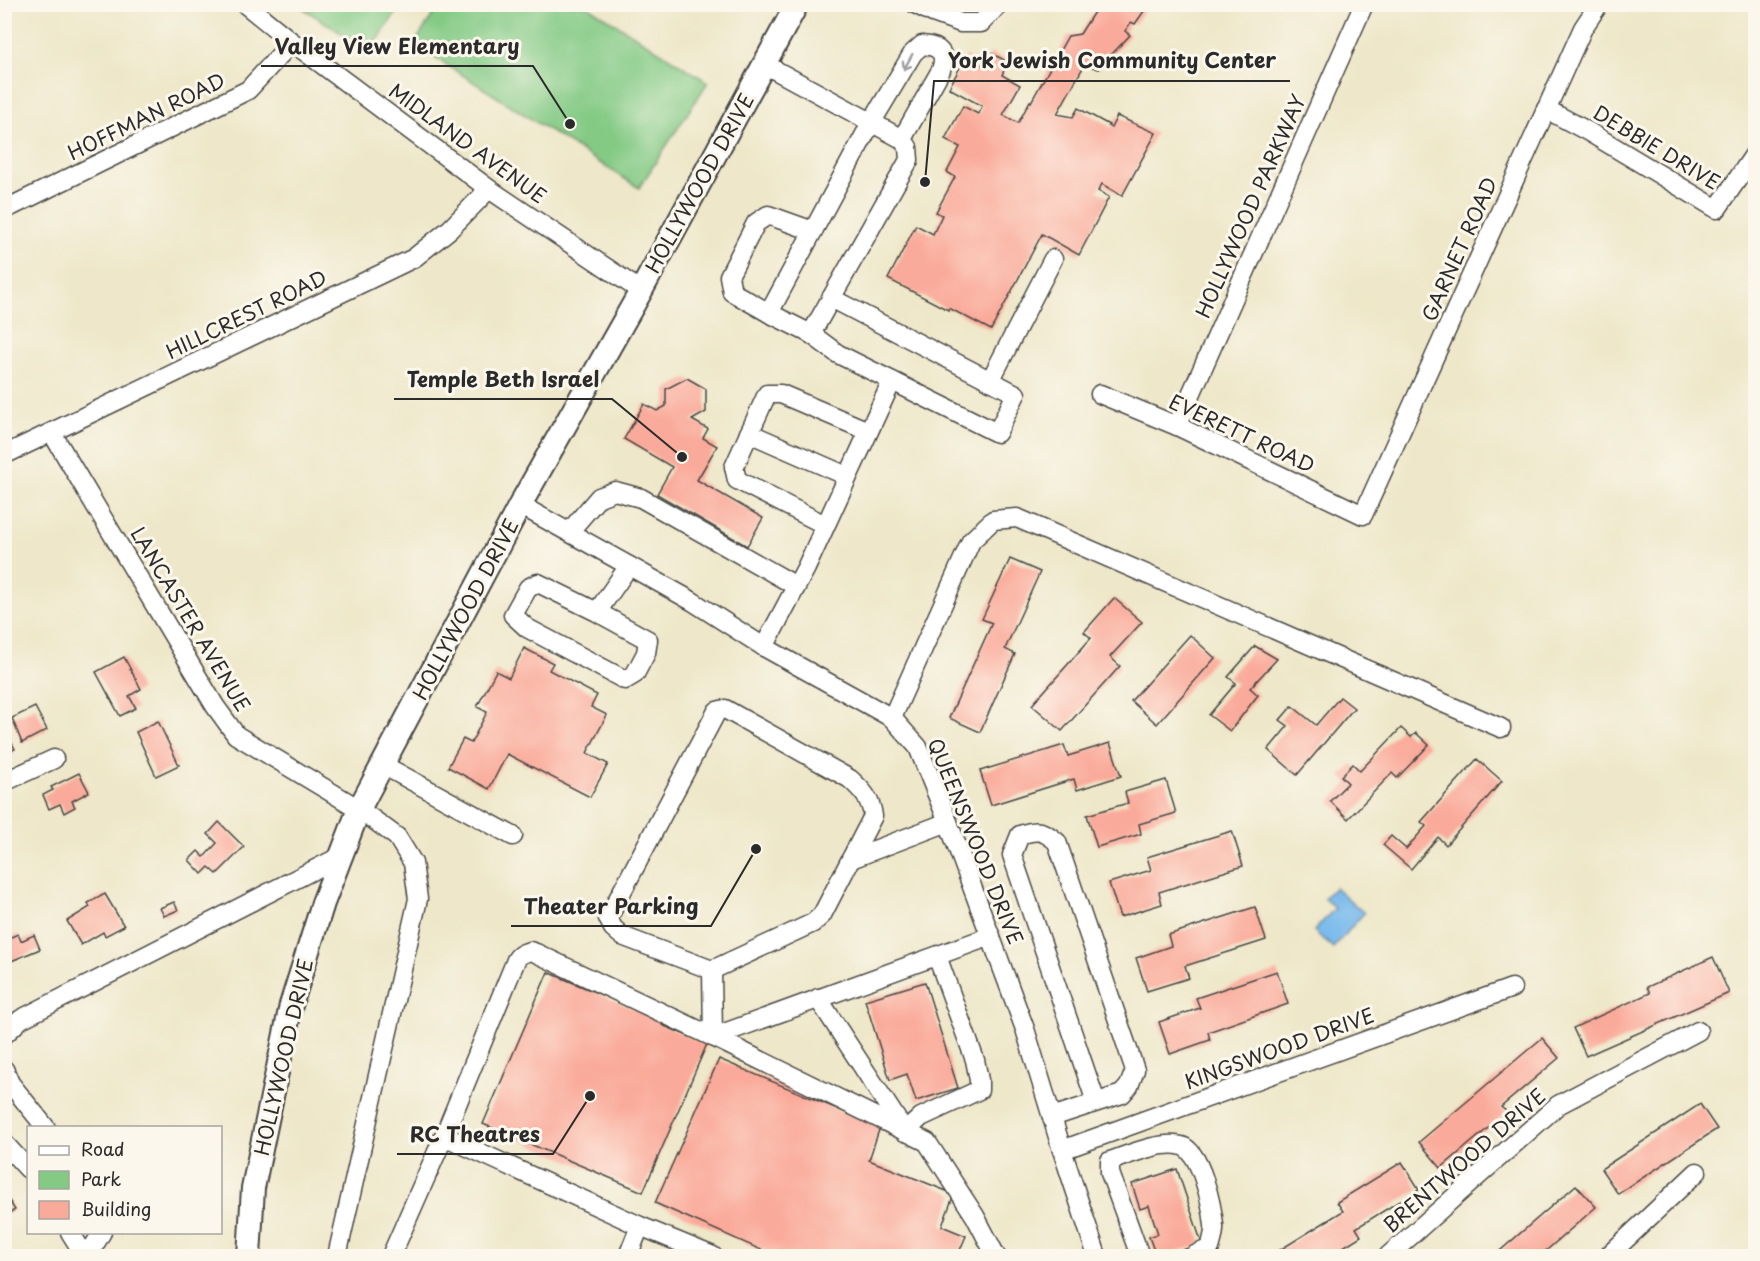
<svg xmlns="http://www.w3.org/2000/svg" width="1760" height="1261" viewBox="0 0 1760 1261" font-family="'Playpen Sans',sans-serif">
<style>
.green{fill:#84ca85;stroke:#587a58;stroke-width:1.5}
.water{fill:#77b9ec;stroke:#51728c;stroke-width:1.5}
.building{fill:#faaa9a}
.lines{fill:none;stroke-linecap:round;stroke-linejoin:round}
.minor-casing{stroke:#484743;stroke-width:21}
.major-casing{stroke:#484743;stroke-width:26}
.minor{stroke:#fff;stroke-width:18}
.major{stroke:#fff;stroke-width:22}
.oneway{stroke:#a0a0a0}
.labels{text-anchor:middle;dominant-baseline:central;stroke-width:6;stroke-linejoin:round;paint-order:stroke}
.street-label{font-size:20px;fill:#2b2b2b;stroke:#fbf7ec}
.leader{fill:none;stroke:#2b2b2b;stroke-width:2}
.callout-dot{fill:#2b2b2b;stroke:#fbf7ec;stroke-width:2}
.callout-label{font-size:21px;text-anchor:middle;font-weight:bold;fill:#2b2b2b;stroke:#fbf7ec;stroke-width:6;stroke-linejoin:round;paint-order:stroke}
</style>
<rect width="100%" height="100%" fill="#fbf7ec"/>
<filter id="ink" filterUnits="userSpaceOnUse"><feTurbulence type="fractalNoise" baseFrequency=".0167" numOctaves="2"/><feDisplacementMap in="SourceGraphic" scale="12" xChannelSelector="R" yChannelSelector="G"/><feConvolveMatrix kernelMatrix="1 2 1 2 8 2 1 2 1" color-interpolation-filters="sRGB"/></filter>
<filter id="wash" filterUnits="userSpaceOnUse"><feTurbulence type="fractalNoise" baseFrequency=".008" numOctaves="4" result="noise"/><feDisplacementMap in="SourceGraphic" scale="24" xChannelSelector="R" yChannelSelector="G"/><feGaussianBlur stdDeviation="1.35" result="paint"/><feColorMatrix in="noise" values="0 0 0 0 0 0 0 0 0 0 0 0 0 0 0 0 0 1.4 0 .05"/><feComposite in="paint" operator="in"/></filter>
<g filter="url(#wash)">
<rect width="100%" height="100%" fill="#eee7c9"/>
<g class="green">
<path d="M440,4L586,5L708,82L639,188L414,44Z"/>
<path d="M298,5H401L370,52Z"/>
</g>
<path class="water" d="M1335,887L1364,913L1333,948L1314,931L1335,908L1324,898Z"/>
<g id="blocks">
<g class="building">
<path d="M1099,4H1149L1135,24L1131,22L1125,31L1130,35L1098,69L1085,64L1057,114L1073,117L1078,108L1109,125L1108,126L1111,128L1117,116L1156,133L1122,196L1102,184L1098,191L1109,197L1079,255L1042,234L991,330L949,308L948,310L888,279L916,225L933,234L942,215L936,212L955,177L947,172L960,147L945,139L963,106L978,114L982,106L949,88L966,56L984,66L991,53L1008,62L1002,75L1020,85L1003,115L1018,123L1030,101L1031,102L1068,36L1080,34Z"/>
<path d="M687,378L706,389V412L692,420L708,429L703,438L717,446L697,480L763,518L747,546L657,494L672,467L624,439L644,404L657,411L666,406V389Z"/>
<path d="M1010,559L1040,572L1005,649L1015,654L980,732L949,718L992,623L982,619Z"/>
<path d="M1114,598L1142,622L1110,657L1120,666L1062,731L1032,705L1091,638L1084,632Z"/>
<path d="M1190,635L1215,658L1157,724L1131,701Z"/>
<path d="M1255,646L1277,659L1250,688L1258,695L1230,731L1209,715L1236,683L1228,677Z"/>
<path d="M524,648L553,663L549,670L597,695L591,707L607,715L587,753L608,764L590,797L507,754L489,789L448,767L463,739L471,743L487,712L477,707L496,671L509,678Z"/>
<path d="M124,657L141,689L129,696L136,708L120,716L96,672Z"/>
<path d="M1340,697L1354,708L1297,775L1268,750L1288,726L1280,720L1292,706L1316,725Z"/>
<path d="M35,707L47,730L22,743L12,718Z"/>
<path d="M158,721L179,765L156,776L136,732Z"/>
<path d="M1401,728L1411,737L1416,733L1429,745L1397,778L1392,773L1348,819L1330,801L1348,783L1341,776L1353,764L1360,771Z"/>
<path d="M4,729L15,749L4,754Z"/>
<path d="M1110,743L1121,776L1077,790L1074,779L991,805L980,771L1064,745L1068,756Z"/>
<path d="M1477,759L1502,781L1446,845L1438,837L1411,869L1383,845L1391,836L1406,849L1426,826L1421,822Z"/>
<path d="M79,773L89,792L72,801L75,807L64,813L60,804L49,809L43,795L53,790L51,787Z"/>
<path d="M1166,780L1176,813L1139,824L1141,834L1097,847L1087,815L1128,803L1125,792Z"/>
<path d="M219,822L244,847L217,874L209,867L202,874L189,860L198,851L204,857L217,843L208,834Z"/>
<path d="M1232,831L1243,866L1159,892L1162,904L1120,917L1109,883L1151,870L1147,857Z"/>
<path d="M105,894L124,926L105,936L103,932L81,945L67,921L90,907L88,903Z"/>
<path d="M174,902L178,910L164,916L160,908Z"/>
<path d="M1255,907L1266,940L1185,966L1189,978L1147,991L1136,958L1171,946L1168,935Z"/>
<path d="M18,934L21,941L34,935L40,949L4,964V940Z"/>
<path d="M1713,957L1729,993L1586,1056L1573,1028L1650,993L1647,987Z"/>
<path d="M1277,971L1288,1004L1208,1032L1210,1040L1170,1054L1159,1022L1200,1008L1196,998Z"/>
<path d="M548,972L663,1021L662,1025L707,1044L643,1192L483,1124Z"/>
<path d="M925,982L958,1088L916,1101L907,1074L890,1080L865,1000Z"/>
<path d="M1542,1038L1559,1058L1501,1107L1507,1112L1441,1168L1419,1142Z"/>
<path d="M719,1059L880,1127L869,1160L954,1194L942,1226L966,1236L960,1250L976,1256H775L655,1203Z"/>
<path d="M1700,1104L1717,1129L1618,1194L1601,1169Z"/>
<path d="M1402,1162L1419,1189L1356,1228L1361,1236L1329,1256H1270L1343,1211L1337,1202Z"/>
<path d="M1177,1169L1202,1244L1163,1256H1156L1149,1237L1158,1234L1149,1206L1140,1209L1132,1184Z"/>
<path d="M1576,1185L1596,1207L1540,1256H1494Z"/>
<path d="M4,1193L15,1210L4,1216Z"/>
</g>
</g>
</g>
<g filter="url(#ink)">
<use href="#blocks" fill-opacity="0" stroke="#484743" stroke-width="1.5"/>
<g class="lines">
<g class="minor-casing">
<g id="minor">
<path d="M245,4L292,42L489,189L641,291"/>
<path d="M915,4L933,13L961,23H981L999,4"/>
<path d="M764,64L902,139L908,147L909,160L811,334L769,313L871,123L913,53L922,45C939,46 947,53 941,70L902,139"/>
<path d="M1546,109L1589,132L1717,209L1756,152"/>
<path d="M4,210L248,90L292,42"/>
<path d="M769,313L732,292L729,276L756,223L768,215L813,231"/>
<path d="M811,334L838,354L997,433L1016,394L831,298"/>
<path d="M990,381L1053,259"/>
<path d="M1100,394L1177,426L1363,515L1583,28L1599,4"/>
<path d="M1177,426L1364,4"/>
<path d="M52,433L215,706L236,735L359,809L397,837L413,863L418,899L337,1256"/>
<path d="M749,433L847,476"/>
<path d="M4,455L414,258L450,229L489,189"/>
<path d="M520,505L692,601L764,647L892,718L918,747L948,822L1025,1029L1062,1150L1097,1256"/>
<path d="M825,525L737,480L734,467L767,394H781L868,431"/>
<path d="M569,532L599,497L615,491L641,498L796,586"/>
<path d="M597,612L648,640L646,653L635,674L625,680L527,628L513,615L528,588L538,583L597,612L629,566"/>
<path d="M764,647L806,568L892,381"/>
<path d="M725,709L850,779C862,790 871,799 873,816L822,915L813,923L712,970L622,936L613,928L608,918L717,711Z"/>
<path d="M892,718L971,541L993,520L1017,518L1501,728"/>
<path d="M383,765L513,836"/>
<path d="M4,782L54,759"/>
<path d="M851,859L948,822"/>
<path d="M712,970L713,1037L927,1142L975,1216L996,1256"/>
<path d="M818,998L905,1132L921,1117L979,1090V1080L975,1060L937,956"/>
<path d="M4,1035L21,1019L341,856"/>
<path d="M4,1069L10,1083L46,1128"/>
<path d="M1052,1117L1122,1094L1129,1086L1135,1070L1057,842C1043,830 1037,829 1020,835L1012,855L1096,1102"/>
<path d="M444,1136L516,960C519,954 524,953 530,951L536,953L713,1037L991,936"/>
<path d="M4,1143L28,1169"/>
<path d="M1062,1150L1512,988"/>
<path d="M70,1232L85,1256"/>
<path d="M88,1256L102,1232"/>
<path d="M391,1256L444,1136L640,1226L713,1256"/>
<path d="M628,1256L640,1226"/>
<path d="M1140,1256L1110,1173V1161C1128,1155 1162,1140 1182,1146C1201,1152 1212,1206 1214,1225C1215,1232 1212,1241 1210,1248L1193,1256"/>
<path d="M1388,1256L1558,1105L1698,1031"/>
<path d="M1608,1256L1697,1172"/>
</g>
</g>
<g class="major-casing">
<path id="major" d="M249,1256L253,1188L291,1005L323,903L359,809L520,505L641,291L797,4"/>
</g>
<use href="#minor" class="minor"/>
<use href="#major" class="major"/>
</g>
<defs><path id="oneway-shaft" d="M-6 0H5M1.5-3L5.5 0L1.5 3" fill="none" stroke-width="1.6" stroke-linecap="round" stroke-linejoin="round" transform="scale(1.5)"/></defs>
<use class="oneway" href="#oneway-shaft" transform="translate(908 62) rotate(119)"/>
</g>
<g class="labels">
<g class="street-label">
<text transform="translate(146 116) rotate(-26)">HOFFMAN ROAD</text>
<text transform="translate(468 143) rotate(36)">MIDLAND AVENUE</text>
<text transform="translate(1657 147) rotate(31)">DEBBIE DRIVE</text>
<text transform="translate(699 183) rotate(-61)">HOLLYWOOD DRIVE</text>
<text transform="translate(1250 206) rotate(-66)">HOLLYWOOD PARKWAY</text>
<text transform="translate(1459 249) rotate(-66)">GARNET ROAD</text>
<text transform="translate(246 314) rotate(-26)">HILLCREST ROAD</text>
<text transform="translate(1242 433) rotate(25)">EVERETT ROAD</text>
<text transform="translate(465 609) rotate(-62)">HOLLYWOOD DRIVE</text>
<text transform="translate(191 619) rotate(59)">LANCASTER AVENUE</text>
<text transform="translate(976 841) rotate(68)">QUEENSWOOD DRIVE</text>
<text transform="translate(1279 1048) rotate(-20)">KINGSWOOD DRIVE</text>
<text transform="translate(283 1057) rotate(-77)">HOLLYWOOD DRIVE</text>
<text transform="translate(1464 1160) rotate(-41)">BRENTWOOD DRIVE</text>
</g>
</g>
<path class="leader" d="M570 124L533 66H261M925 182L934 81H1290M682 457L612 399H394M756 849L711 926H511M590 1096L553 1154H397"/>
<g class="callout-dot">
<circle cx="570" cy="124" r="6"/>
<circle cx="925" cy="182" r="6"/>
<circle cx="682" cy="457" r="6"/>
<circle cx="756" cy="849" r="6"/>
<circle cx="590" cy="1096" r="6"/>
</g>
<g class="callout-label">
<text x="397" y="54">Valley View Elementary</text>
<text x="1112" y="68">York Jewish Community Center</text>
<text x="503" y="387">Temple Beth Israel</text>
<text x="611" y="914">Theater Parking</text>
<text x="475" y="1142">RC Theatres</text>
</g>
<rect width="1760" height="1261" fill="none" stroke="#fbf7ec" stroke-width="24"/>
<rect x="27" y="1126" width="195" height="108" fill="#fbf7ec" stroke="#a8a59f" stroke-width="1.5"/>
<rect x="39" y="1146" width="30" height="9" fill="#ffffff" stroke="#a8a59f" stroke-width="1.5"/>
<text x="81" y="1156" font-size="18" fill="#2b2b2b">Road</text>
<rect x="39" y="1171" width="30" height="18" fill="#84ca85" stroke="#a8a59f" stroke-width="1.5"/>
<text x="81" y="1186" font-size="18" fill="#2b2b2b">Park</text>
<rect x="39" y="1201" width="30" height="18" fill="#faaa9a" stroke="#a8a59f" stroke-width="1.5"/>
<text x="81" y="1216" font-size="18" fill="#2b2b2b">Building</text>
</svg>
